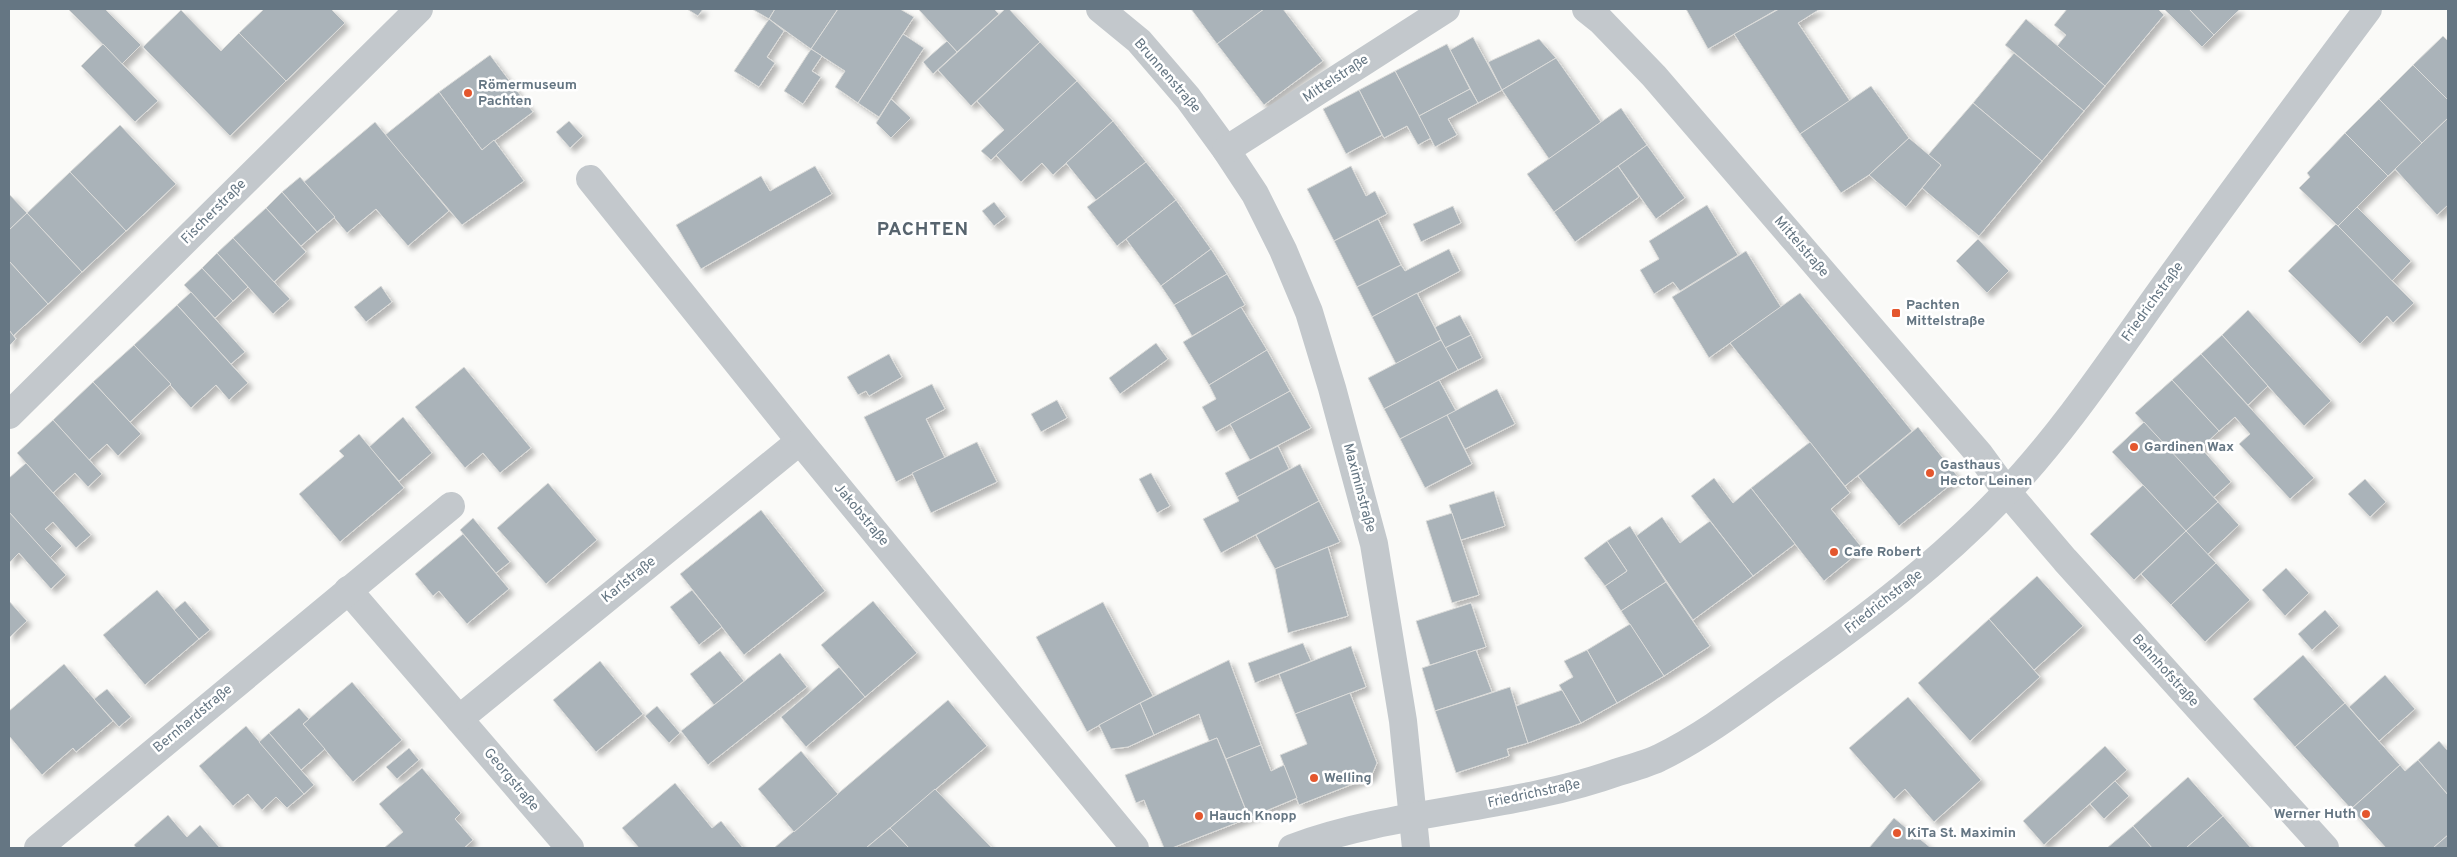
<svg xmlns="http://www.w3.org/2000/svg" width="2457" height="857" viewBox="0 0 2457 857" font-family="Overpass,sans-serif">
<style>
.building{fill:#aab3b9;stroke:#dcdcda;filter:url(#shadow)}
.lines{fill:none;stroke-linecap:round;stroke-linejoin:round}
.minor{stroke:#c3c8cc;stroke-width:28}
.poi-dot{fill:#e4572e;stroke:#fff;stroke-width:2}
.labels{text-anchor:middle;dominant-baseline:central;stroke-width:5;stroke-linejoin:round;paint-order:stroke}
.street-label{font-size:14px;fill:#657683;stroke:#fff}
.poi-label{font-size:14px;font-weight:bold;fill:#657683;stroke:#fff;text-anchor:start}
.district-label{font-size:19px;font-weight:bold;letter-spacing:1px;fill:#57646e;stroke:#fff}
</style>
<defs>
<filter id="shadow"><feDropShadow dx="4.5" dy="4.5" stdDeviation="2.5" flood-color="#0004"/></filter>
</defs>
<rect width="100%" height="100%" fill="#fafaf8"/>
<g class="building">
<path d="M68,9H105L141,45L122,64Z"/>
<path d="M264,9H331L345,23L286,81L239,33Z"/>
<path d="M687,9H703L698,16Z"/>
<path d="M752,9H775L769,19Z"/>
<path d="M775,9H838L811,49L769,19Z"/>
<path d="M838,9H900L914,17L858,103L835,87L845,71L811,49Z"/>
<path d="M920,9H994L999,14L957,52L919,10Z"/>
<path d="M1005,9H1009L1040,42L971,106L938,70Z"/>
<path d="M1191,9H1264L1217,44Z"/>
<path d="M1264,9H1283L1323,61L1264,105L1217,44Z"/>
<path d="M1686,9H1776V10L1708,49Z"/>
<path d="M1779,9H1820L1798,23L1850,101L1800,134L1734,34Z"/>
<path d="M2067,9H2158L2164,15L2105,86L2057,46L2066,35L2054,25Z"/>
<path d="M2164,9H2189L2214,35L2202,47Z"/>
<path d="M2189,9H2240L2214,35Z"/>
<path d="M181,10L221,51L239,33L286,81L230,136L143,47Z"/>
<path d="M769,19L784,31L767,57L775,63L759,87L734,71Z"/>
<path d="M2026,19L2105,86L2084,111L2005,45Z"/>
<path d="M903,34L924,48L879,117L858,103Z"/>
<path d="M2443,36L2448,41V100L2413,65Z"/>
<path d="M1473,37L1502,90L1478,103L1450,50Z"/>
<path d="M1539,39L1556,58L1502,90L1488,62Z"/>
<path d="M947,41L957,52L933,74L923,62Z"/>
<path d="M1040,42L1077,81L991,160L981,151L1004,130L977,101Z"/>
<path d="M103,44L158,101L135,122L81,66Z"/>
<path d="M1447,44L1470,89L1419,116L1395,71Z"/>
<path d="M811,49L822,56L812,71L821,77L803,104L784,91Z"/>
<path d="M2014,53L2084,111L2042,161L1973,103Z"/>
<path d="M490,55L533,112L482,150L439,92Z"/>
<path d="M1556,58L1601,122L1549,159L1502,90Z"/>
<path d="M2413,65L2448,100V118L2422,143L2379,99Z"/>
<path d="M1395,71L1431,138L1418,145L1407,126L1384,138L1359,90Z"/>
<path d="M1077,81L1113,121L1053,175L1042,163L1021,182L996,155Z"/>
<path d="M1871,86L1909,138L1869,175L1841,193L1800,134Z"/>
<path d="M1470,89L1478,103L1448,119L1457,135L1435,147L1419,116Z"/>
<path d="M1359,90L1382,135L1346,154L1323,109Z"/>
<path d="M439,92L482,150L494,140L524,181L462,225L385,135Z"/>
<path d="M891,99L911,118L891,138L876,123Z"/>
<path d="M2379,99L2422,143L2388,176L2345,133Z"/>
<path d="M1973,103L2042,161L1979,236L1922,188L1941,165L1928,155Z"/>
<path d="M1621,108L1647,145L1554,212L1527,174Z"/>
<path d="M2448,118V205L2437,215L2395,169Z"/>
<path d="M569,121L583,136L570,148L556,132Z"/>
<path d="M1113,121L1146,162L1096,200L1066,163Z"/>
<path d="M375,122L449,211L408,246L376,209L347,233L304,182Z"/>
<path d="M120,125L176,184L126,231L70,172Z"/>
<path d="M2345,133L2388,176L2338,226L2299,188L2310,177L2307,173Z"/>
<path d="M1909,138L1941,165L1906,207L1869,175Z"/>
<path d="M1647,145L1685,198L1656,219L1618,166Z"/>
<path d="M1146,162L1176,200L1117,246L1087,207Z"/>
<path d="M815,166L832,194L701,269L676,225L761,176L770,191Z"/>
<path d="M1351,166L1366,196L1375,191L1387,214L1334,241L1307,189Z"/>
<path d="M1618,166L1639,197L1575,242L1554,212Z"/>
<path d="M70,172L126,231L82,272L27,213Z"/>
<path d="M300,177L335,217L317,232L282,192Z"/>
<path d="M282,192L317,232L301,246L266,208Z"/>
<path d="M9,194L27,213L9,230Z"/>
<path d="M1176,200L1211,249L1161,286L1126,239Z"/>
<path d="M994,202L1006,217L994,226L982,211Z"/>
<path d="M1707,205L1738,255L1680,291L1673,282L1654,294L1640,270L1659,259L1649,241Z"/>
<path d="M1453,206L1461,223L1421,242L1413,224Z"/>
<path d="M2357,207L2411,261L2392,281L2338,226Z"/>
<path d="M266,208L306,252L274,282L233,238Z"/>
<path d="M27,213L82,272L48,304L9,261V230Z"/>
<path d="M1378,219L1401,265L1357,287L1334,241Z"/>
<path d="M2336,224L2414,303L2393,323L2387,316L2360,344L2288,271Z"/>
<path d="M233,238L290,299L273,314L217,253Z"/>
<path d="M1978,239L2009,271L1987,293L1956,261Z"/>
<path d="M1211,249L1227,274L1174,305L1161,286Z"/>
<path d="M1449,249L1460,271L1372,317L1357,287L1401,265L1405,271Z"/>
<path d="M1746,251L1781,307L1709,358L1672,297Z"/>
<path d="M217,253L248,287L233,301L202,268Z"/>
<path d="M9,261L48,304L13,336L9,330Z"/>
<path d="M202,268L233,301L215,318L184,285Z"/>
<path d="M1227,274L1245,305L1192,336L1174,305Z"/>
<path d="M381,286L392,302L366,322L354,307Z"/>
<path d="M191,292L245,352L231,364L177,305Z"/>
<path d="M1417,293L1441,340L1396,364L1372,317Z"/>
<path d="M1800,293L1912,431L1845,486L1730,343Z"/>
<path d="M177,305L248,383L229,400L216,385L191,408L134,345Z"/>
<path d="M1241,307L1267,350L1209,385L1183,342Z"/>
<path d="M2248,310L2331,401L2304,426L2222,335Z"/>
<path d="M1460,315L1471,335L1445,348L1435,327Z"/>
<path d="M9,330L16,339L9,346Z"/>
<path d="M1471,335L1482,358L1458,370L1445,348Z"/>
<path d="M2222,335L2268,386L2248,405L2201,354Z"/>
<path d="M1441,340L1458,370L1384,409L1368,378Z"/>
<path d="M1156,343L1168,359L1120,394L1109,378Z"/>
<path d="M134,345L171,384L130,422L93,382Z"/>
<path d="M1267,350L1290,391L1216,432L1202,407L1216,399L1209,385Z"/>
<path d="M889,354L902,377L869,396L866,391L858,395L847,377Z"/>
<path d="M2201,354L2314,478L2290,499L2239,444L2250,434L2235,417L2219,431L2172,380Z"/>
<path d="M464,367L531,448L500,473L483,453L465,468L415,407Z"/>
<path d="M1439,380L1456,411L1400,439L1384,409Z"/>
<path d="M2172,380L2219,431L2201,448L2231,482L2213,498L2135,413Z"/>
<path d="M93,382L141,434L118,456L107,444L89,460L53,420Z"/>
<path d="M932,384L945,409L926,419L945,458L896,482L864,417Z"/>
<path d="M1497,389L1515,424L1465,449L1447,415Z"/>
<path d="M1290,391L1311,428L1250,460L1230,424Z"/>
<path d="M1057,400L1067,418L1041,432L1031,414Z"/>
<path d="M1447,415L1472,464L1425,488L1400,439Z"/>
<path d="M403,417L432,453L399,481L369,447Z"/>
<path d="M53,420L102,474L88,487L75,473L53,493L17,453Z"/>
<path d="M2144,422L2218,502L2186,531L2112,452Z"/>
<path d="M1918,427L1959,478L1899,526L1858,476Z"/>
<path d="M359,434L404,488L340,542L299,494L344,456L339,451Z"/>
<path d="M977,442L997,482L931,513L912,473Z"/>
<path d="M1810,442L1850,493L1831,509L1863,549L1824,581L1751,488Z"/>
<path d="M1278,446L1289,469L1237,497L1225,473Z"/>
<path d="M26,463L91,535L76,548L53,522L45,529L62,546L50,558L9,512V478Z"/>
<path d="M1300,464L1319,501L1221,553L1203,519L1239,501L1237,497Z"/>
<path d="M1151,473L1170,506L1157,513L1139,479Z"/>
<path d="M1714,478L1733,503L1751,488L1795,544L1753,576L1691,496Z"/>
<path d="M2365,479L2386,502L2370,517L2348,494Z"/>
<path d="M548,483L597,540L546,584L497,528Z"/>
<path d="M2143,485L2186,531L2134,580L2090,534Z"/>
<path d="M1494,491L1505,526L1461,540L1449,505Z"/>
<path d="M1319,501L1340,542L1275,569L1256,535Z"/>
<path d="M2218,502L2239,525L2207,555L2186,531Z"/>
<path d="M761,510L825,591L744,655L680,574Z"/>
<path d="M9,512L66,575L51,589L19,553L9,563Z"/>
<path d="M1452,513L1479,595L1452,603L1426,521Z"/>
<path d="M1662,517L1680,543L1710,521L1753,576L1693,620L1636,536Z"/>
<path d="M473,518L510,562L496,573L460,530Z"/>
<path d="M1630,526L1666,582L1621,611L1605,586L1627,571L1607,541Z"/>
<path d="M2186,531L2216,563L2171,605L2141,574Z"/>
<path d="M463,534L509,589L467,624L439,591L433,596L415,574Z"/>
<path d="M1607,541L1627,571L1605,586L1584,558Z"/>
<path d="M1328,547L1348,616L1288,633L1275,569Z"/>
<path d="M2216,563L2250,600L2205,642L2171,605Z"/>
<path d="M2286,568L2309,593L2285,616L2262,590Z"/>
<path d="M2037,576L2083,626L2034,670L1989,619Z"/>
<path d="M1666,582L1710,646L1664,676L1621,611Z"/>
<path d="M157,590L199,639L145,685L103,635Z"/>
<path d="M692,590L722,627L699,645L670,607Z"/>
<path d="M9,601L27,621L9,638Z"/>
<path d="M185,601L210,630L199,639L174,610Z"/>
<path d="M873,601L917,653L865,697L821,645Z"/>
<path d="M1103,602L1153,696L1087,732L1036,637Z"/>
<path d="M1471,603L1486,647L1430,665L1416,621Z"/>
<path d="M2325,610L2339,626L2312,650L2298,634Z"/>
<path d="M1989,619L2040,677L1970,741L1918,683Z"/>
<path d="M1630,624L1664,676L1617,703L1587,650Z"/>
<path d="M1303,643L1311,661L1255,683L1248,663Z"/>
<path d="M1351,646L1366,687L1295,714L1279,674Z"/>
<path d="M1476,650L1492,692L1435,711L1422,668Z"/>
<path d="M1587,650L1617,703L1581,723L1559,685L1573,677L1564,661Z"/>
<path d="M720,651L744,681L714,705L690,674Z"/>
<path d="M780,653L807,687L708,765L681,731Z"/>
<path d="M2303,655L2345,703L2295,747L2253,699Z"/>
<path d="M1229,660L1261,745L1226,759L1217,738L1209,741L1199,714L1154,735L1140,703Z"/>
<path d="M600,661L643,714L596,752L553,700Z"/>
<path d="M64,664L113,721L76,752L73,748L42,775L9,736V711Z"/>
<path d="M839,667L865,697L806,747L781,717Z"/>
<path d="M2385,675L2415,709L2379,741L2349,707Z"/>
<path d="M352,682L402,740L353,782L303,724Z"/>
<path d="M1510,687L1528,743L1507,749L1509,756L1456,773L1435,711Z"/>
<path d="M107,689L131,717L119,727L94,699Z"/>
<path d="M1562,690L1581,723L1528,743L1516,706Z"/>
<path d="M1350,693L1377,763L1371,777L1299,805L1280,755L1307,744L1295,714Z"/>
<path d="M1908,697L1981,780L1934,822L1905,789L1894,799L1849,748Z"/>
<path d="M948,700L987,746L866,848H774Z"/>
<path d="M1140,703L1154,735L1128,747L1111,749L1099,725Z"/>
<path d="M2345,703L2400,765L2351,809L2295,747Z"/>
<path d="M657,706L680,733L669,743L645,716Z"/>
<path d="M299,708L309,719L303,724L325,749L301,770L269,733Z"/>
<path d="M246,726L304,794L287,808L276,797L262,810L248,794L233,806L199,766Z"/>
<path d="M269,733L314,785L304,794L259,742Z"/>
<path d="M1217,738L1249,818L1172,848H1164L1144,800L1136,803L1125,775Z"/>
<path d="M2439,741L2448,751V795L2418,760Z"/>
<path d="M1261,745L1271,771L1284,765L1297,798L1249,818L1226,759Z"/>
<path d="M2105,746L2127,770L2044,845L2023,821Z"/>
<path d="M409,748L419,760L397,779L386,767Z"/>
<path d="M801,751L838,794L794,832L758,789Z"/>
<path d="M2418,760L2448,795V835L2433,848H2386L2351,809L2400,765L2405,771Z"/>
<path d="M422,768L461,813L455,819L473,840L464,848H384L403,832L379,804Z"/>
<path d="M2188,777L2223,816L2186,848H2152L2133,826Z"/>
<path d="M2115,781L2129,796L2104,819L2090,804Z"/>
<path d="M675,783L712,828L721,821L743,848H639L622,828Z"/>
<path d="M935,789L992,848H909L890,828Z"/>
<path d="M168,815L187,837L200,825L220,848H136L134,845Z"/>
<path d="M2223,816L2251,848H2186Z"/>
<path d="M1894,818L1931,848H1869Z"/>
<path d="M2133,826L2152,848H2107Z"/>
<path d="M890,828L909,848H866Z"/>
<path d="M2448,835V848H2433Z"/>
</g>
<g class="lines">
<g class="minor">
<path d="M1100,9L1139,41L1188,98L1226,150L1255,194L1283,250L1309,312L1332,388L1374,544L1403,721L1416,848"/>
<path d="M1586,9L1601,21L1654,76L1980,455L2007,492L2065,560L2325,848"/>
<path d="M1226,150L1446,9"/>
<path d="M590,179L800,441L1135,848"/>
<path d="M9,415L419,9"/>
<path d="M348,590L570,848"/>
<path d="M459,719L800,441"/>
<path d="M38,848L451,506"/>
<path d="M1292,848C1397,809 1512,810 1618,772C1632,768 1646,764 1659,758C1706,735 1748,702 1790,672C1867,618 1940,562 2004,495C2065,431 2114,356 2165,285C2232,192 2300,100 2368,9"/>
</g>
</g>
<g class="poi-dot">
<circle cx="468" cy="93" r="5"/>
<rect x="1891" y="308" width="10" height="10" rx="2.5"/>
<circle cx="2134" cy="447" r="5"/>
<circle cx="1930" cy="473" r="5"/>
<circle cx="1834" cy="552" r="5"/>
<circle cx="1314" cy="778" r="5"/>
<circle cx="2366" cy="814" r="5"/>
<circle cx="1199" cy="816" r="5"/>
<circle cx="1897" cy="833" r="5"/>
</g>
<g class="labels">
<g class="street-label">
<text transform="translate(1167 76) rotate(49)">Brunnenstraße</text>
<text transform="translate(1336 79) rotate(-33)">Mittelstraße</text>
<text transform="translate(214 212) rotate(-45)">Fischerstraße</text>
<text transform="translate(1801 247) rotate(49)">Mittelstraße</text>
<text transform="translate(2153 302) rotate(-54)">Friedrichstraße</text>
<text transform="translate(1359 488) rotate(75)">Maximinstraße</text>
<text transform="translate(861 515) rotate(50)">Jakobstraße</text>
<text transform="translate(629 580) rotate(-39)">Karlstraße</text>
<text transform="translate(1884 602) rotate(-38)">Friedrichstraße</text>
<text transform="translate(2165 671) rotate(48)">Bahnhofstraße</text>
<text transform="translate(193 719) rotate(-40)">Bernhardstraße</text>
<text transform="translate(511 780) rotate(50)">Georgstraße</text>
<text transform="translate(1534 794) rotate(-12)">Friedrichstraße</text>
</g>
<g class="poi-label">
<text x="478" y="85">Römermuseum<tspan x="478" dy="16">Pachten</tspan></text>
<text x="1906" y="305">Pachten<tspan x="1906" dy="16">Mittelstraße</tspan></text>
<text x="2144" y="447">Gardinen Wax</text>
<text x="1940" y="465">Gasthaus<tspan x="1940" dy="16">Hector Leinen</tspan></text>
<text x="1844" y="552">Cafe Robert</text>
<text x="1324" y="778">Welling</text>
<text x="2356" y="814" text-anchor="end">Werner Huth</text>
<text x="1209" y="816">Hauch Knopp</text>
<text x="1907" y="833">KiTa St. Maximin</text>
</g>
<g class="district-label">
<text x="923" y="230">PACHTEN</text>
</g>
</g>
<rect width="2457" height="857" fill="none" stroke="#657683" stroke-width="20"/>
</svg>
